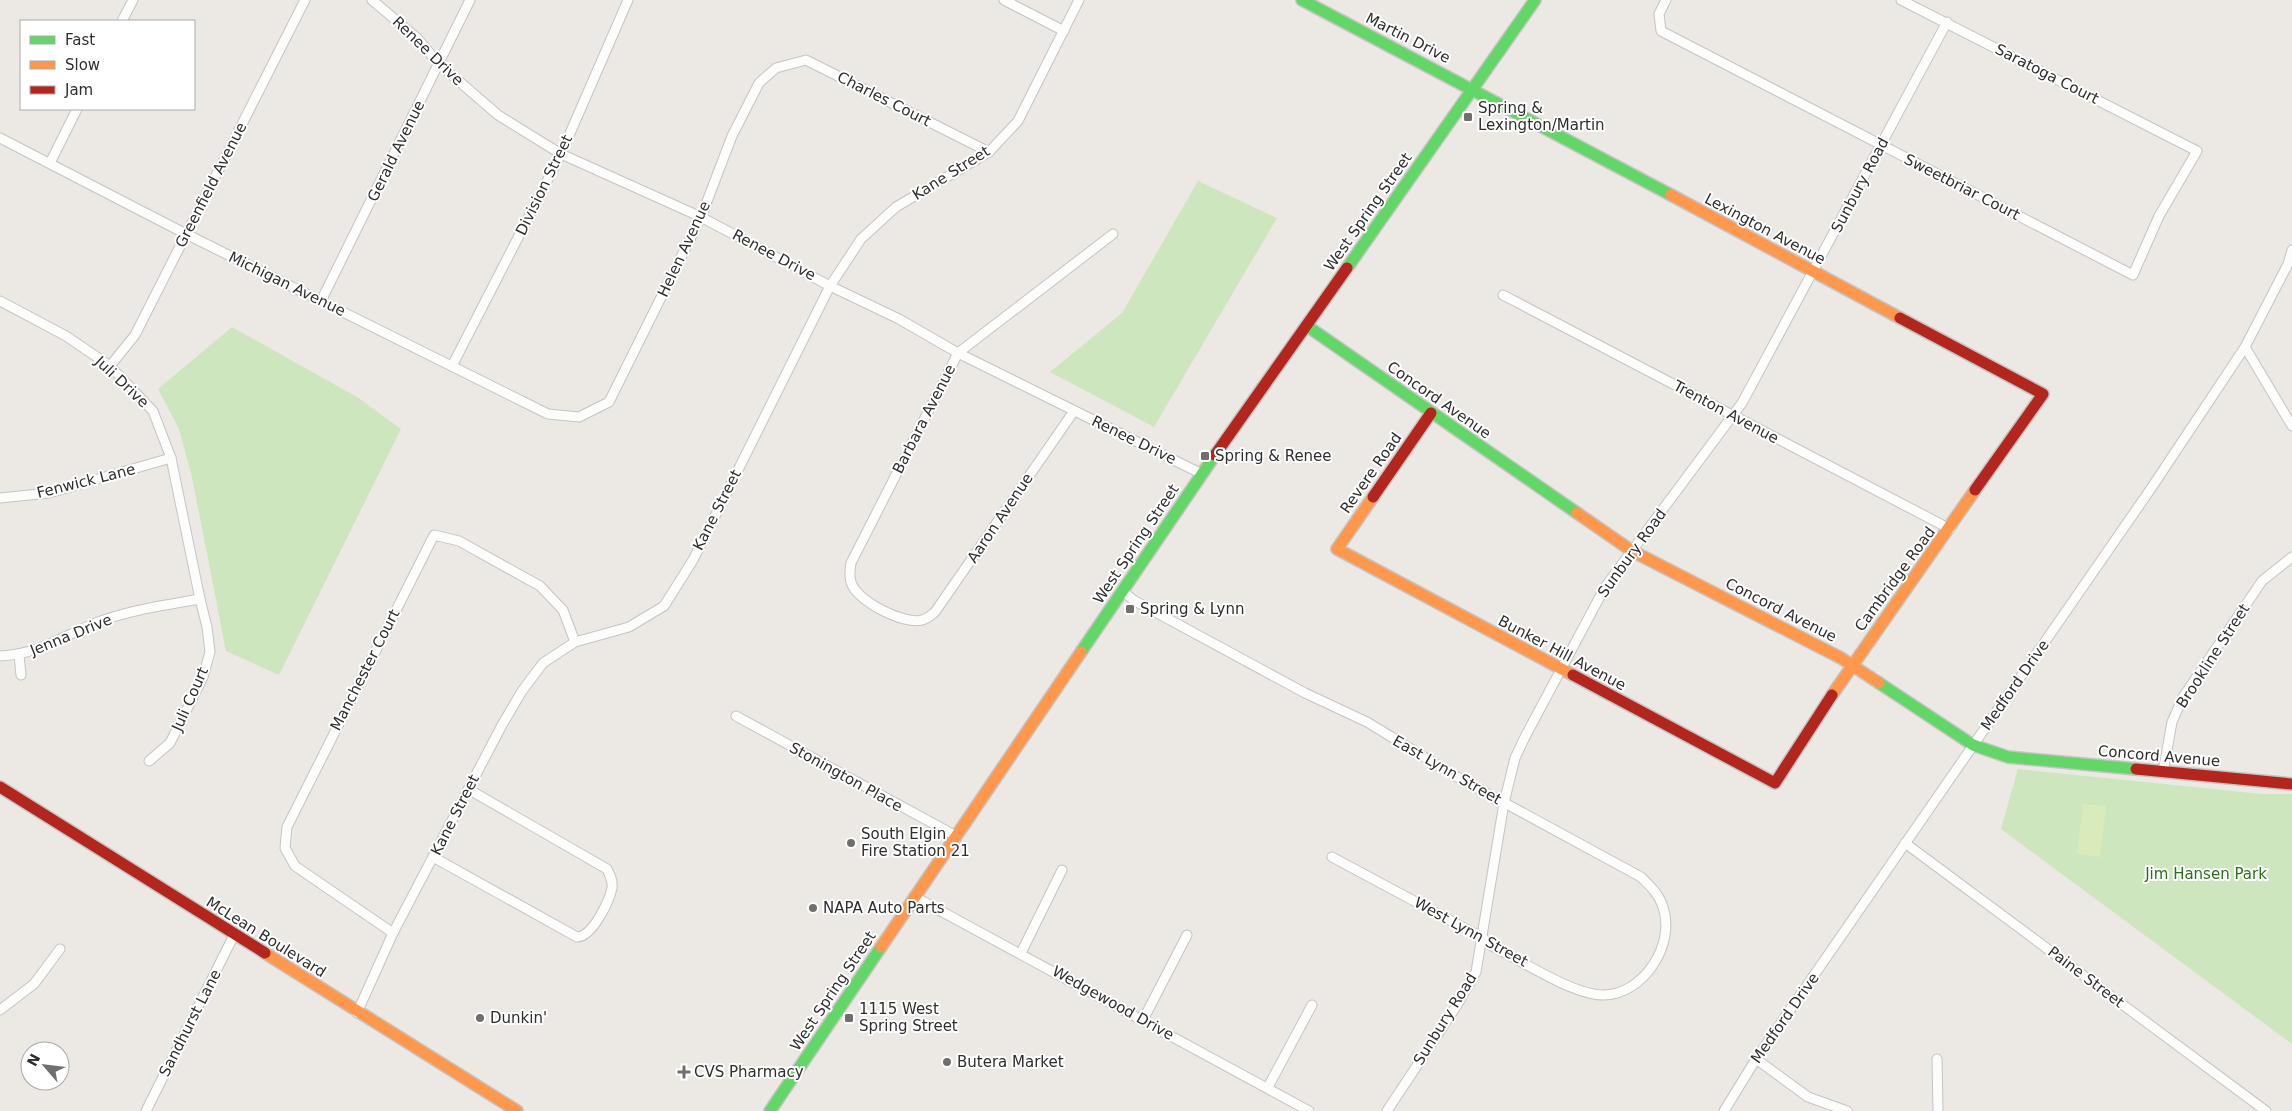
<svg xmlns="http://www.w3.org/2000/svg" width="2292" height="1111" viewBox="0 0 2292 1111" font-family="'DejaVu Sans',sans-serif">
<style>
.park{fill:#cee6be}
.pitch{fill:#d9eabb}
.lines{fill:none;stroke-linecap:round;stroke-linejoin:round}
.street-casing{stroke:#c5c4c5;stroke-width:11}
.fast-casing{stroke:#c5c4c5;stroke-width:14}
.slow-casing{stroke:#c5c4c5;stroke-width:14}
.jam-casing{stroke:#c5c4c5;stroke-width:14}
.street{stroke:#fcfcfb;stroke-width:9}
.fast{stroke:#63d668;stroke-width:11}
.slow{stroke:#ff974d;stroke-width:11}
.jam{stroke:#b3261e;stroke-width:11}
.poi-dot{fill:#706f6e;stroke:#fff;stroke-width:2}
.labels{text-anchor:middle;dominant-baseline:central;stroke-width:4;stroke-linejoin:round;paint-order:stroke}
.street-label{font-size:15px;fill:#2e2e2e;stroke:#fff}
.poi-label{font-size:15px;fill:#2e2e2e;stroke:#fff;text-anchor:start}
.park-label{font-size:15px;fill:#2c6e1b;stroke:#fff}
</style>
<rect width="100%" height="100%" fill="#ece8e4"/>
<g class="park">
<path d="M1198,181L1277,218L1154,427L1050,372L1122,313Z"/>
<path d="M232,327L357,397L401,429L279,675L226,651L192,477L179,429L158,389Z"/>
<path d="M2018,769L2262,794H2292V1044L2001,829Z"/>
</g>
<path class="pitch" d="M2083,804L2106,806L2100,857L2077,854Z"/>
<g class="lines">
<g class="street-casing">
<g id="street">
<path d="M372,0L417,38L439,64L498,115L561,154L701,217L830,286L899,319L958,353L1202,474"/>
<path d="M1004,0L1064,31"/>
<path d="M1666,0L1659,14L1661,31L2133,275L2159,216L2197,151L1901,0"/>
<path d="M122,21L133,0"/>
<path d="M0,138L186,234L548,414L579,417L609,402L701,217L732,136L759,83L776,68L806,60L989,152"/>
<path d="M50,163L77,109"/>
<path d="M1503,295L1950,529"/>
<path d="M0,301L66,336L110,366L153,411L171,458L200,599L207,627L210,652L203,677L170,743L149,761"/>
<path d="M321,301L470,0"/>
<path d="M2245,347L2292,426"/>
<path d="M110,366L135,335L305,0"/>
<path d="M452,366L561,154L628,0"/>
<path d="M1074,411L935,612C931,615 927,619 922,620C904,625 856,601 851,582C849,576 850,569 851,563L958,353L1113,234"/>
<path d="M0,498L49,493L171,458"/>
<path d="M1122,591L1135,601L1305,693L1367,722L1457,777L1641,877C1650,886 1659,894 1663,907C1676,945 1643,995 1603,995C1573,995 1520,960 1492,946L1483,938L1332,857"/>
<path d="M19,655L21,675"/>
<path d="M0,656C39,654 63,636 98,622C130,610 166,605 200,599"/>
<path d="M736,716L956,836"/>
<path d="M2163,772L2172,722L2183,697L2262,581L2292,557"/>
<path d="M1905,843L2266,1111"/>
<path d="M433,857L577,937C592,937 609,902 612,888C613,881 610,875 607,869L468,789"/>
<path d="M915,897L1309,1111"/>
<path d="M393,933L295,866L285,848L287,827L434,535L459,541L540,586L563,610L575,642"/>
<path d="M1021,953L1062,870"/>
<path d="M0,1010L34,984L60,949"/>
<path d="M357,1013L393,933L502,725L522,691L543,663L575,642L629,627L664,606L693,560L830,286L861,239L896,207L989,152L1018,121L1079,0"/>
<path d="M1143,1020L1187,935"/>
<path d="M1756,1059L1808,1097L1847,1111"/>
<path d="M1937,1059L1938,1111"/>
<path d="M1268,1087L1312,1005"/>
<path d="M146,1111L234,935"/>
<path d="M1387,1111L1457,1005L1476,972L1504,803L1515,758L1525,737L1605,587L1742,403L1947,22"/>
<path d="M1724,1111L1756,1059L2152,487L2245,347L2288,264L2292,250"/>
</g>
</g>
<g class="fast-casing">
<g id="fast">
<path d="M1302,0L1671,195"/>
<path d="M1347,268L1535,0"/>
<path d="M1307,326L1577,513"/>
<path d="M1081,652L1215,455"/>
<path d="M1879,683L1973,745L2008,757L2136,769"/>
<path d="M770,1111L881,947"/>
</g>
</g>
<g class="slow-casing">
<g id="slow">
<path d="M1671,195L1900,318"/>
<path d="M1373,497L1337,549L1573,675"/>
<path d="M1577,513L1632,551L1841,658L1879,683"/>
<path d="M1832,695L1975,490"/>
<path d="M881,947L1081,652"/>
<path d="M265,953L517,1111"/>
</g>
</g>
<g class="jam-casing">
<g id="jam">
<path d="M1900,318L2043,394L1975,490"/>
<path d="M1215,455L1347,268"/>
<path d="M1373,497L1431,413"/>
<path d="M1573,675L1775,783L1832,695"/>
<path d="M2136,769L2292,784"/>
<path d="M0,787L265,953"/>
</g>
</g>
<use href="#street" class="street"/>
<use href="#fast" class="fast"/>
<use href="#slow" class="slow"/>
<use href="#jam" class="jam"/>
</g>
<g class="poi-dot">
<rect x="1463" y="112" width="10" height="10" rx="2.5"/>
<rect x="1200" y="451" width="10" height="10" rx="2.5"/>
<rect x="1125" y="604" width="10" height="10" rx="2.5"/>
<circle cx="851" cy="843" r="5"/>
<circle cx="813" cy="908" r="5"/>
<circle cx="480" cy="1018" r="5"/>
<rect x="844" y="1013" width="10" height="10" rx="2.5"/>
<circle cx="947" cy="1062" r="5"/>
<path d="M681.5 1064.5h5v5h5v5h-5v5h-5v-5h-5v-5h5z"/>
</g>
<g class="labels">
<g class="street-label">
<text transform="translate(1408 38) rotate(27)">Martin Drive</text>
<text transform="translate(428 51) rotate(44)">Renee Drive</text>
<text transform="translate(2047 74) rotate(27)">Saratoga Court</text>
<text transform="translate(884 99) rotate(27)">Charles Court</text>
<text transform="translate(396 151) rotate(-64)">Gerald Avenue</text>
<text transform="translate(951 173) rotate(-32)">Kane Street</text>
<text transform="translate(211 185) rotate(-63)">Greenfield Avenue</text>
<text transform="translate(544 185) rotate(-64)">Division Street</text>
<text transform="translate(1860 185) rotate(-62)">Sunbury Road</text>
<text transform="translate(1962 187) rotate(27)">Sweetbriar Court</text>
<text transform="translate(1368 212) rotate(-55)">West Spring Street</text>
<text transform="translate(1765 229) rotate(28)">Lexington Avenue</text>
<text transform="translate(684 249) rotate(-65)">Helen Avenue</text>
<text transform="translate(774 255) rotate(28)">Renee Drive</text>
<text transform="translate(287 284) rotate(26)">Michigan Avenue</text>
<text transform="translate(122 382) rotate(43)">Juli Drive</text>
<text transform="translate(1439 400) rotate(35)">Concord Avenue</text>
<text transform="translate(1726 412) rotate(28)">Trenton Avenue</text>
<text transform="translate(924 419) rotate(-63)">Barbara Avenue</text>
<text transform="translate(1134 440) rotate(26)">Renee Drive</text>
<text transform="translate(1371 473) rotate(-55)">Revere Road</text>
<text transform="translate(86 481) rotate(-14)">Fenwick Lane</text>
<text transform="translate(717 510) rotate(-63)">Kane Street</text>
<text transform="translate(1000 518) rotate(-56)">Aaron Avenue</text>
<text transform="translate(1136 544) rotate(-56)">West Spring Street</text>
<text transform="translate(1632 553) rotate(-54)">Sunbury Road</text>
<text transform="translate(1895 579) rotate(-54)">Cambridge Road</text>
<text transform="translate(1781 610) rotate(27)">Concord Avenue</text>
<text transform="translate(71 635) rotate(-22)">Jenna Drive</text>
<text transform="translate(1562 653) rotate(28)">Bunker Hill Avenue</text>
<text transform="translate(2213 656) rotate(-57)">Brookline Street</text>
<text transform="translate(365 670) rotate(-63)">Manchester Court</text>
<text transform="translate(2015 685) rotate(-55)">Medford Drive</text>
<text transform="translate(190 699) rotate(-66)">Juli Court</text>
<text transform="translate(2159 756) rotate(5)">Concord Avenue</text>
<text transform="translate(1447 770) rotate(30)">East Lynn Street</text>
<text transform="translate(846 777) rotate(29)">Stonington Place</text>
<text transform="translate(455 815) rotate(-63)">Kane Street</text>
<text transform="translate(1471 932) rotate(29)">West Lynn Street</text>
<text transform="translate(266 937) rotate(32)">McLean Boulevard</text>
<text transform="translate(2086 977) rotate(37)">Paine Street</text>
<text transform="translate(833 991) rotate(-56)">West Spring Street</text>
<text transform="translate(1113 1003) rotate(29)">Wedgewood Drive</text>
<text transform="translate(1785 1018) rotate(-55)">Medford Drive</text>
<text transform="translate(1445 1019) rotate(-58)">Sunbury Road</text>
<text transform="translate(190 1023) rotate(-63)">Sandhurst Lane</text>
</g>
<g class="poi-label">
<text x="1478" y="108">Spring &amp;<tspan x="1478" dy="17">Lexington/Martin</tspan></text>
<text x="1215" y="456">Spring &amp; Renee</text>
<text x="1140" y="609">Spring &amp; Lynn</text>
<text x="861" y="834">South Elgin<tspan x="861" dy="17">Fire Station 21</tspan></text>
<text x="823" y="908">NAPA Auto Parts</text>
<text x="859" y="1009">1115 West<tspan x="859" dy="17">Spring Street</tspan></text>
<text x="490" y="1018">Dunkin'</text>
<text x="957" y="1062">Butera Market</text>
<text x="694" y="1072">CVS Pharmacy</text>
</g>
<g class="park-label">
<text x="2206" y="874">Jim Hansen Park</text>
</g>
</g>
<rect x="20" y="20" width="175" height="90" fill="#ffffff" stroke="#ababab"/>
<rect x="30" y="36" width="25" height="8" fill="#63d668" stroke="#ababab"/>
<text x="65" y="45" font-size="15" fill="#2e2e2e">Fast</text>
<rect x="30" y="61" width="25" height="8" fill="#ff974d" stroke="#ababab"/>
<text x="65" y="70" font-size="15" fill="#2e2e2e">Slow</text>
<rect x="30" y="86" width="25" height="8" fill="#b3261e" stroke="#ababab"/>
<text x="65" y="95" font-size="15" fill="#2e2e2e">Jam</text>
<g transform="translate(45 1066) rotate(298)"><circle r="24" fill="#ffffff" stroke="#ababab"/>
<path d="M0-4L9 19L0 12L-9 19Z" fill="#706f6e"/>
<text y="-8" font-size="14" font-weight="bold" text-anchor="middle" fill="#2e2e2e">N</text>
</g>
</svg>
